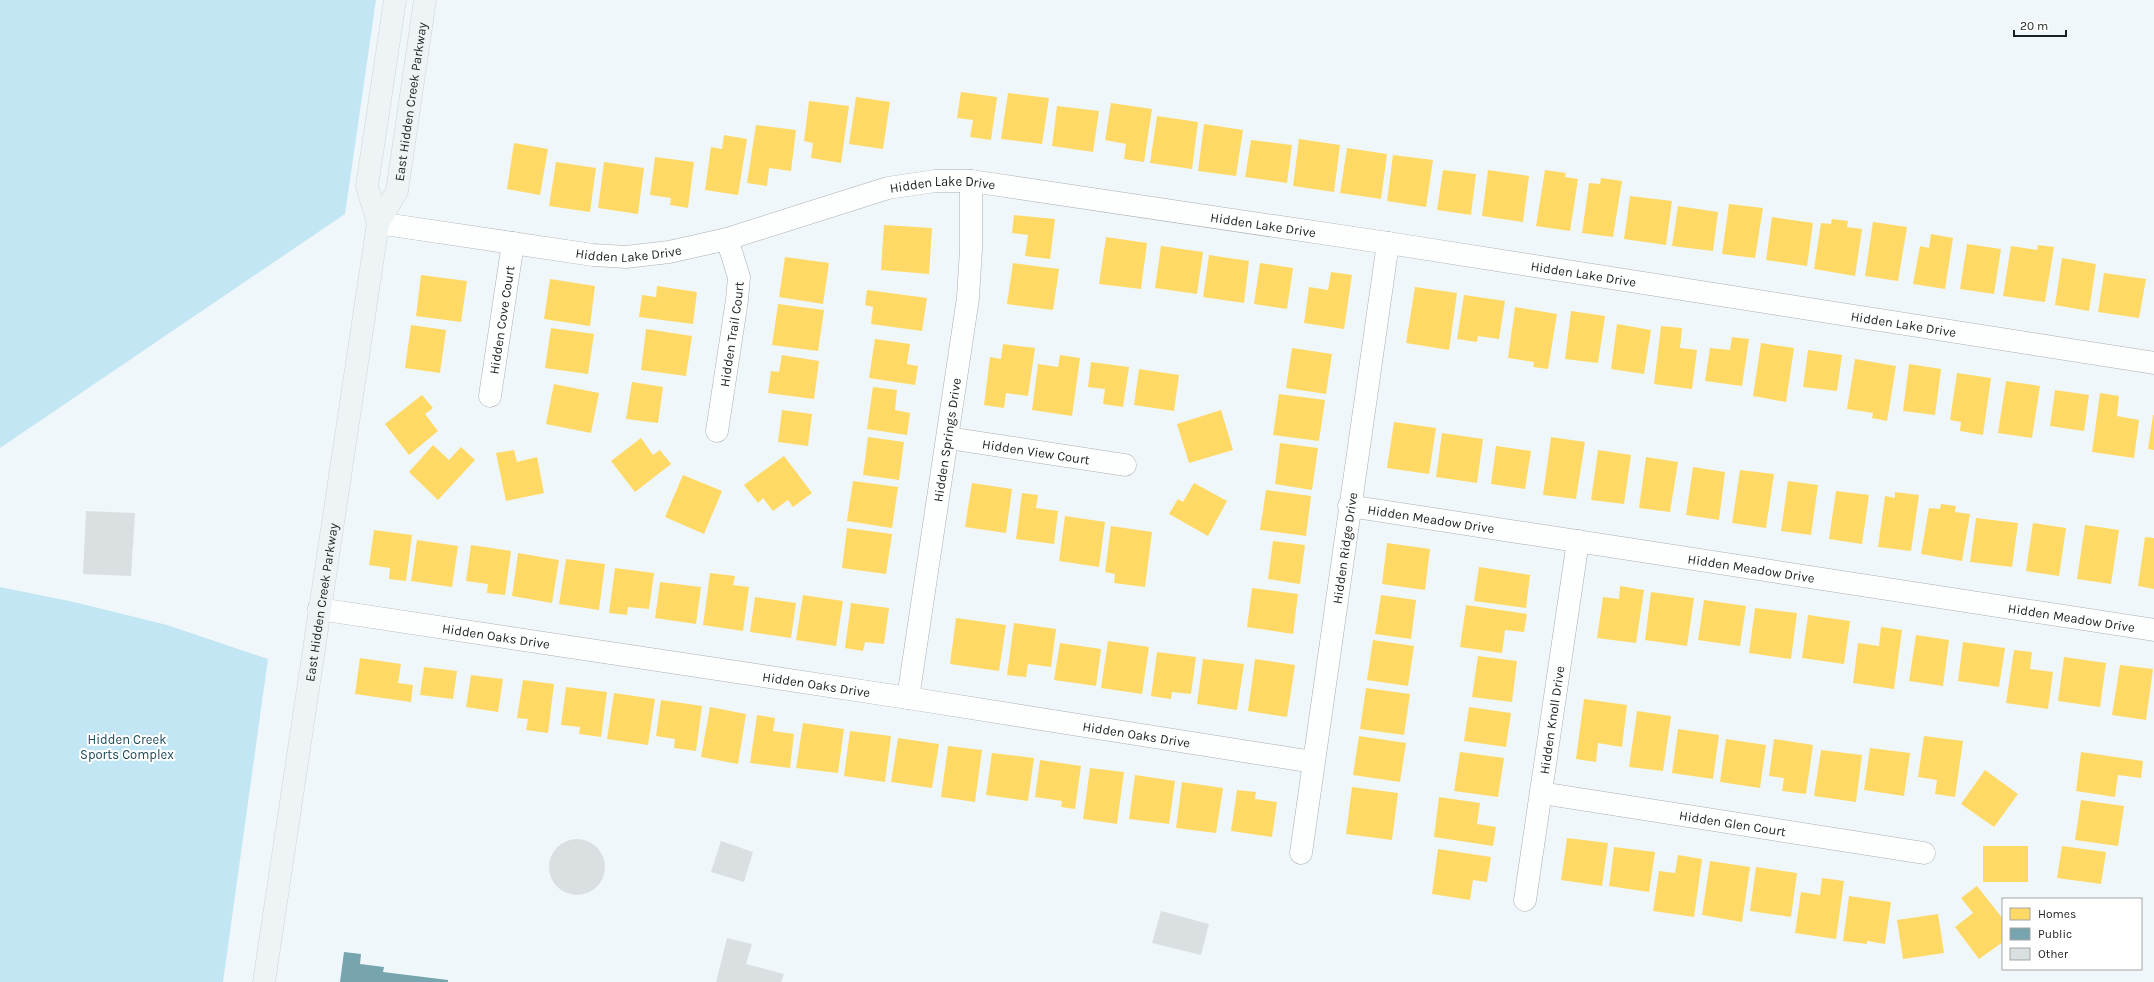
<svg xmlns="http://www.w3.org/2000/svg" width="2154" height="982" viewBox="0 0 2154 982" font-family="Karla,sans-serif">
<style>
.green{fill:#c2e6f3}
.homes{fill:#ffd966}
.public{fill:#76a5af}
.building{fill:#dae0e2}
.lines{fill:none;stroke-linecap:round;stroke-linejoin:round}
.minor-casing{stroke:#a9aeb0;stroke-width:23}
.major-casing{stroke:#d0d3d5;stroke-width:23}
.minor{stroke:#fdfefe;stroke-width:22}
.major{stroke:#eef4f6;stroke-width:22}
.labels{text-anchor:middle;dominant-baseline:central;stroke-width:4;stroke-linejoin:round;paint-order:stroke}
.street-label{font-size:13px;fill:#1b1f21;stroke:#fff}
.park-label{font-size:13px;fill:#1a4957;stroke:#fff}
</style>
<rect width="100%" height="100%" fill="#f0f7fa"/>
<g class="green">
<path d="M0,0H376L345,214L0,448Z"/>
<path d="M0,587L74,602L167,625L268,659L223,982H0Z"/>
</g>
<g class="homes">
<path d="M961,92L997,97L991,140L970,137L973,120L957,118Z"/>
<path d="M1008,93L1049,98L1042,144L1001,139Z"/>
<path d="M856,97L890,102L883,149L849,144Z"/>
<path d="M809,101L849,106L841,163L811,158L813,143L804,141Z"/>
<path d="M1111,103L1152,109L1144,162L1124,159L1126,144L1105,140Z"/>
<path d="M1057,106L1099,111L1093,152L1052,146Z"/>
<path d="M1157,116L1198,122L1192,169L1150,163Z"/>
<path d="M1204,124L1243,130L1236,176L1198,171Z"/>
<path d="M756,125L796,130L791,171L769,168L767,186L747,183Z"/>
<path d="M724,135L747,139L738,195L705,190L711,147L722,149Z"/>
<path d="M1299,139L1340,145L1334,192L1293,186Z"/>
<path d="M1251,140L1292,145L1287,183L1245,177Z"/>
<path d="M514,143L548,149L540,195L507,189Z"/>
<path d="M1347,148L1387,154L1381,199L1340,193Z"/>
<path d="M1393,155L1433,160L1426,207L1387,201Z"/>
<path d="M655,157L694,162L688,208L670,205L671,198L650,195Z"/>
<path d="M556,162L596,168L590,212L549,206Z"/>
<path d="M604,162L644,168L638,214L598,208Z"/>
<path d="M1443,170L1476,174L1471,215L1437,210Z"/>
<path d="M1488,170L1529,176L1523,222L1482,216Z"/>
<path d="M1545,170L1566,173L1565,177L1578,179L1570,231L1536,226Z"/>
<path d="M1601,178L1622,181L1613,237L1582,233L1589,183L1600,184Z"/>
<path d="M1630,196L1672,201L1666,245L1624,239Z"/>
<path d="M1729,204L1763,208L1755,258L1722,254Z"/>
<path d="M1678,206L1718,212L1713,251L1672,246Z"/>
<path d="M1014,215L1055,219L1050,259L1025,256L1028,235L1012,233Z"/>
<path d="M1772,217L1813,223L1807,266L1766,260Z"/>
<path d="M1832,219L1848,221L1847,227L1862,229L1855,276L1814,269L1821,223L1831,224Z"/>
<path d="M1873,222L1907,227L1898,281L1865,276Z"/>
<path d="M884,225L932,228L929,274L881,270Z"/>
<path d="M1931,234L1953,238L1945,289L1913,284L1920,246L1929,248Z"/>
<path d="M1106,237L1147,243L1141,289L1099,284Z"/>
<path d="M1967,244L2001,249L1994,294L1960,289Z"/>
<path d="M2038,245L2054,247L2045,302L2003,296L2011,246L2037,250Z"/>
<path d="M1161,246L1203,252L1197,294L1155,288Z"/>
<path d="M1209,255L1249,261L1244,303L1203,297Z"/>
<path d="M785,257L829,263L823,304L779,297Z"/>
<path d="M2062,258L2096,264L2089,311L2055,305Z"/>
<path d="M1013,263L1059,269L1053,310L1007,304Z"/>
<path d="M1260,263L1293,268L1287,309L1254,304Z"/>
<path d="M1331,272L1352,275L1344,329L1304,323L1309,287L1328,290Z"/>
<path d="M2104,273L2146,279L2139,318L2098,312Z"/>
<path d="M421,275L467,281L461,322L416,316Z"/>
<path d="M550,279L595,286L590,326L544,319Z"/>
<path d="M657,286L697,292L693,324L639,317L642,295L656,297Z"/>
<path d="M1415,287L1457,293L1449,350L1406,343Z"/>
<path d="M867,290L927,298L922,331L871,324L873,307L865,305Z"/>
<path d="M1464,295L1505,301L1499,339L1478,336L1477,342L1457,339Z"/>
<path d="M778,304L824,310L818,351L772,345Z"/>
<path d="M1515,307L1557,314L1548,369L1533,367L1534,362L1508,358Z"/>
<path d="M1571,311L1605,316L1598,363L1565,359Z"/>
<path d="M1617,324L1651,330L1644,374L1611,369Z"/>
<path d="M411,325L446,330L440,373L405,368Z"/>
<path d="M1661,326L1682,328L1680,348L1697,350L1692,389L1654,384Z"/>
<path d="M551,328L594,334L588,374L545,368Z"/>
<path d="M646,329L692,336L686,376L641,370Z"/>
<path d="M1732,337L1749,339L1742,386L1705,381L1710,348L1730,350Z"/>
<path d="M875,339L910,344L907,364L918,366L915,385L869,378Z"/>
<path d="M1761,343L1794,348L1786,402L1753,396Z"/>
<path d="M1003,344L1035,348L1028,396L1006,393L1004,408L984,405L990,357L1001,359Z"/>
<path d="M1292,348L1332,354L1326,394L1286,388Z"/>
<path d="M1808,350L1842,355L1837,391L1803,387Z"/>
<path d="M782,355L819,361L814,399L768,393L771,371L779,372Z"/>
<path d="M1060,355L1080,358L1072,416L1032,410L1038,364L1058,367Z"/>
<path d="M1855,359L1896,366L1887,421L1872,418L1873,413L1847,409Z"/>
<path d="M1091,362L1129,367L1123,407L1103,404L1105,389L1088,387Z"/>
<path d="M1909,364L1941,369L1935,415L1903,411Z"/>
<path d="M1139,369L1179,375L1174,411L1134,405Z"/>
<path d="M1957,373L1991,378L1983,435L1960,431L1961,422L1950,420Z"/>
<path d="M2006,381L2040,386L2032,438L1998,433Z"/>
<path d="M632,382L663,387L658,423L626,419Z"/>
<path d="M554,384L599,393L591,433L546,424Z"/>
<path d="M873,387L897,390L895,410L910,413L907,435L867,429Z"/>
<path d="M2055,390L2089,395L2084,431L2050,426Z"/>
<path d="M2100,393L2119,396L2117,416L2139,420L2134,458L2092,452Z"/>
<path d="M1279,394L1325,400L1319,441L1273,435Z"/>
<path d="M422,395L433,408L425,414L438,431L409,455L385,424Z"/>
<path d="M782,410L812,414L808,446L778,442Z"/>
<path d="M1221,410L1233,450L1189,463L1177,424Z"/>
<path d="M2153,415H2154V450L2148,449Z"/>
<path d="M1394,422L1436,428L1429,474L1387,468Z"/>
<path d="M1442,433L1483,439L1477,483L1436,477Z"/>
<path d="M868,437L904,442L899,480L863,475Z"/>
<path d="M1551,437L1585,442L1576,499L1543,495Z"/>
<path d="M641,438L653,455L660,450L671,464L635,492L611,461Z"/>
<path d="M1280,443L1318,448L1312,490L1275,484Z"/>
<path d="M433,445L449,460L461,447L475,460L438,500L409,472Z"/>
<path d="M1496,446L1531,451L1525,489L1491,484Z"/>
<path d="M514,450L517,462L537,457L544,493L506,501L496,453Z"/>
<path d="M1598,450L1631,455L1624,504L1591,500Z"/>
<path d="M784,456L812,493L793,507L788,500L773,511L763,498L758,503L744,485Z"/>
<path d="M1646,457L1678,462L1670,512L1639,508Z"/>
<path d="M1693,467L1725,472L1719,520L1686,515Z"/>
<path d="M1740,470L1774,474L1766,528L1732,523Z"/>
<path d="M683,475L722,491L704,534L665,517Z"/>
<path d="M853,481L898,487L892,528L847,521Z"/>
<path d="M1788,481L1818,485L1811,535L1781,531Z"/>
<path d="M972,483L1012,489L1006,533L965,527Z"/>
<path d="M1194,483L1227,501L1208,536L1169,514L1178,499L1183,502Z"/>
<path d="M1266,490L1311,496L1306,536L1260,530Z"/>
<path d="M1836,491L1869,495L1862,544L1829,539Z"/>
<path d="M1895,492L1919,495L1911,551L1878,547L1885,496L1895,498Z"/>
<path d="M1022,493L1038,495L1036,508L1058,511L1054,544L1016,539Z"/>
<path d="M1941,504L1956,506L1955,512L1970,514L1962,561L1921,554L1929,508L1940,509Z"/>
<path d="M1065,516L1105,522L1099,567L1059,561Z"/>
<path d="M1976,518L2018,523L2012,567L1970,562Z"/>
<path d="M2033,523L2066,528L2059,576L2026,571Z"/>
<path d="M2085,525L2119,530L2111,584L2077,579Z"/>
<path d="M1111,526L1152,532L1145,587L1114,583L1115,574L1105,572Z"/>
<path d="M847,528L892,534L886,574L842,568Z"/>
<path d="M374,530L412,535L406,581L389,579L390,568L369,565Z"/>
<path d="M2145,537L2154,538V589L2138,586Z"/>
<path d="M417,540L458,546L452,587L411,581Z"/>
<path d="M1273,541L1305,545L1300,584L1268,579Z"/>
<path d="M1387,543L1430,549L1425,590L1382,584Z"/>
<path d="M471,545L511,551L505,595L487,593L488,584L466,581Z"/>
<path d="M518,553L559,560L552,603L512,596Z"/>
<path d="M566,559L605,564L599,610L559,604Z"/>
<path d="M1479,567L1530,575L1526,608L1474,601Z"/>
<path d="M615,568L654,573L649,609L628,607L627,615L609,613Z"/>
<path d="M710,573L735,576L733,585L749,587L743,631L703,625Z"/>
<path d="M660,582L701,587L696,624L655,618Z"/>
<path d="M1620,586L1644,590L1636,643L1597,638L1603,597L1619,599Z"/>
<path d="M1252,588L1298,594L1293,634L1247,627Z"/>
<path d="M1651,592L1694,598L1687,646L1645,640Z"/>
<path d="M803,595L843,601L836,646L796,640Z"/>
<path d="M1381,595L1416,600L1411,639L1375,634Z"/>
<path d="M755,597L796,603L791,638L750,632Z"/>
<path d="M1704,600L1746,606L1740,646L1698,640Z"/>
<path d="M851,603L889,608L884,644L865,642L863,651L845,648Z"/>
<path d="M1466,605L1527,614L1524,632L1505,630L1502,653L1460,647Z"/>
<path d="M1755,608L1797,613L1791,659L1749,653Z"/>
<path d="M1808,615L1850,621L1844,664L1802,658Z"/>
<path d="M956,618L1006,625L999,671L950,664Z"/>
<path d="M1014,623L1056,629L1051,667L1028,664L1026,677L1007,675Z"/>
<path d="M1881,627L1902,630L1894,689L1853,683L1858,643L1879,646Z"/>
<path d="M1916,635L1949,640L1943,686L1909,681Z"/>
<path d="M1373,640L1414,646L1408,686L1367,680Z"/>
<path d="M1108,641L1149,647L1142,694L1101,688Z"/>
<path d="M1963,642L2005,648L1999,687L1958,681Z"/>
<path d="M1060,643L1101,649L1096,686L1054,680Z"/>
<path d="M2014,650L2032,652L2030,669L2053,672L2048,709L2006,703Z"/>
<path d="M1157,652L1196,657L1191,694L1172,692L1171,699L1151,696Z"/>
<path d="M1478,656L1517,661L1512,702L1472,697Z"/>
<path d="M2064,657L2106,663L2100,707L2058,701Z"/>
<path d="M360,658L401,664L398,683L413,685L411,702L355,694Z"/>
<path d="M1203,659L1244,664L1237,710L1197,704Z"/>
<path d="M1255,659L1295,665L1287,717L1248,711Z"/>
<path d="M2120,665L2153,669L2146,720L2112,715Z"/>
<path d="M424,667L457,671L453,699L420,695Z"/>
<path d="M471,675L503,679L498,712L466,707Z"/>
<path d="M523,680L554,684L548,733L526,730L528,719L517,718Z"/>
<path d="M566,687L607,692L601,737L579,734L580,727L561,725Z"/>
<path d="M1366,688L1410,694L1404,735L1360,729Z"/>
<path d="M614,693L655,699L648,745L607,739Z"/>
<path d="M1584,699L1627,705L1622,747L1598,743L1596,762L1576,759Z"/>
<path d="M661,700L702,706L696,751L674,748L675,739L656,736Z"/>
<path d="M710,707L746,714L738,764L701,757Z"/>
<path d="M1469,707L1511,713L1506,747L1464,741Z"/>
<path d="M1637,711L1671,716L1663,771L1629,767Z"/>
<path d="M757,715L775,718L773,731L794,734L790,768L750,763Z"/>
<path d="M803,723L844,729L838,773L796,768Z"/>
<path d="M1678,729L1719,735L1713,779L1672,773Z"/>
<path d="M850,731L891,736L885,782L844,776Z"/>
<path d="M1359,736L1406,743L1400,782L1353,775Z"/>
<path d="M1924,736L1963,741L1955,797L1935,794L1937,780L1918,777Z"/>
<path d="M898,738L939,744L932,788L891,782Z"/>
<path d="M1726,739L1766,745L1760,788L1720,782Z"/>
<path d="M1774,739L1813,745L1806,794L1782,791L1784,778L1769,776Z"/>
<path d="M948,746L982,750L975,802L941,797Z"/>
<path d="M1870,748L1910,753L1904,796L1864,790Z"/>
<path d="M1821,750L1862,755L1856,802L1814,796Z"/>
<path d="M1460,752L1504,758L1498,797L1454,791Z"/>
<path d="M2081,752L2143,761L2141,778L2118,775L2115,797L2076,791Z"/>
<path d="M992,753L1034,758L1028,801L986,795Z"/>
<path d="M1040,760L1081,766L1075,809L1061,807L1062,801L1035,797Z"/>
<path d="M1090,768L1124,772L1117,824L1083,819Z"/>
<path d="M1985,770L2018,794L1994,827L1961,804Z"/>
<path d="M1135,775L1175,781L1169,824L1129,819Z"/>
<path d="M1182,782L1223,788L1216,833L1176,828Z"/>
<path d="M1352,787L1398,793L1392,840L1346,834Z"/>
<path d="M1237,790L1256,792L1255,799L1277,802L1272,837L1231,831Z"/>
<path d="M1439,797L1480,803L1477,824L1496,827L1493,846L1434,837Z"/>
<path d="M2081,800L2124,806L2118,846L2075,840Z"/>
<path d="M1567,838L1608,843L1602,886L1561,880Z"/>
<rect x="1983" y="846" width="45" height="36"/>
<path d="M2062,846L2106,852L2101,884L2057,878Z"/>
<path d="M1614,847L1655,852L1649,892L1609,886Z"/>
<path d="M1438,849L1491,857L1487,882L1473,880L1470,900L1432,894Z"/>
<path d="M1678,855L1702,859L1694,917L1653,911L1659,871L1675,873Z"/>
<path d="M1710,861L1750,867L1742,922L1702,915Z"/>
<path d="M1756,867L1797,873L1791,917L1750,911Z"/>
<path d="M1822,878L1844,881L1836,939L1795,933L1801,892L1820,895Z"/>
<path d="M1977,886L2003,919V942L1979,959L1955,927L1973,913L1961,898Z"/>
<path d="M1849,896L1891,902L1885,944L1867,941V944L1843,941Z"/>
<path d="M1938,914L1944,953L1903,959L1897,920Z"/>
</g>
<path class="public" d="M344,952L361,954L360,964L384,967L383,972L448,980V982H340Z"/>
<g class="building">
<path d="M86,511L135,513L131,576L83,574Z"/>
<circle cx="577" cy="867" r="28"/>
<path d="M721,841L753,852L744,882L711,872Z"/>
<path d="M1161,911L1209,924L1201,955L1152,943Z"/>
<path d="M727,938L752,944L746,964L784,974L781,982H716Z"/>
</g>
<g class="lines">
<g class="minor-casing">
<g id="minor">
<path id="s1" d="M378,223L593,255L626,257L669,252L727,239L888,188L935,181H971L1388,243L2154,363"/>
<path id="s2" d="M490,396L513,243"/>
<path id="s3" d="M717,431L737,300L739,277L727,239"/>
<path id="s4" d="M948,438L1125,465"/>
<path id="s5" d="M1349,506L2154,630"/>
<path id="s6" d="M319,609L908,698L1313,762"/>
<path id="s7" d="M908,698L968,298L971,249V181"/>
<path id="s8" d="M1541,793L1924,853"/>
<path id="s9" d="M1301,853L1388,243"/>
<path id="s10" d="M1525,900L1578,541"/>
</g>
</g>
<g class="major-casing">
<g id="major">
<path d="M378,223L367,186L395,0"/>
<path id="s11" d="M264,982L378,223L397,191L425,0"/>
</g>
</g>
<use href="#minor" class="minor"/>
<use href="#major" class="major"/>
</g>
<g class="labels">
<g class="street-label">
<text stroke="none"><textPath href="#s11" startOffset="895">East Hidden Creek Parkway</textPath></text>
<text stroke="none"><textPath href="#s1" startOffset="577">Hidden Lake Drive</textPath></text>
<text stroke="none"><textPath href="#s1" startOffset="901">Hidden Lake Drive</textPath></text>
<text stroke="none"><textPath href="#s1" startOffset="253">Hidden Lake Drive</textPath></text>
<text stroke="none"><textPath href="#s1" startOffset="1225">Hidden Lake Drive</textPath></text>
<text stroke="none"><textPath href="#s2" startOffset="77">Hidden Cove Court</textPath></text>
<text stroke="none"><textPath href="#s1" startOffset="1549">Hidden Lake Drive</textPath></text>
<text stroke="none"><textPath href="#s3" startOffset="98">Hidden Trail Court</textPath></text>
<text stroke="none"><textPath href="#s7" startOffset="261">Hidden Springs Drive</textPath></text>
<text stroke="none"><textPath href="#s4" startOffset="89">Hidden View Court</textPath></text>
<text stroke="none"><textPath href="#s5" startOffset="83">Hidden Meadow Drive</textPath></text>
<text stroke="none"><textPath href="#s9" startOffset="308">Hidden Ridge Drive</textPath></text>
<text stroke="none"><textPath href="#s5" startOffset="407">Hidden Meadow Drive</textPath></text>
<text stroke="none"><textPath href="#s11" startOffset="384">East Hidden Creek Parkway</textPath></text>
<text stroke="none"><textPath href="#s5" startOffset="731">Hidden Meadow Drive</textPath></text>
<text stroke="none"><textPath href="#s6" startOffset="179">Hidden Oaks Drive</textPath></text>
<text stroke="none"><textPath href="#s6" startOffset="503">Hidden Oaks Drive</textPath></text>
<text stroke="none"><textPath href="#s10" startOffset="182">Hidden Knoll Drive</textPath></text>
<text stroke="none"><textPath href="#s6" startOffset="827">Hidden Oaks Drive</textPath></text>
<text stroke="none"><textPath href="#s8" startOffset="194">Hidden Glen Court</textPath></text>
</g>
<g class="park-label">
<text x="127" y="739">Hidden Creek<tspan x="127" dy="15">Sports Complex</tspan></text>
</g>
</g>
<rect x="2002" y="898" width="140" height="72" fill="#ffffff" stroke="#a4a5a6"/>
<rect x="2010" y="908" width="20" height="12" fill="#ffd966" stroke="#a4a5a6"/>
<text x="2038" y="918" font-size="12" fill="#1b1f21">Homes</text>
<rect x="2010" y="928" width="20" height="12" fill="#76a5af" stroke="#a4a5a6"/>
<text x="2038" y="938" font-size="12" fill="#1b1f21">Public</text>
<rect x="2010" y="948" width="20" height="12" fill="#dae0e2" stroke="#a4a5a6"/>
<text x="2038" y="958" font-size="12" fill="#1b1f21">Other</text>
<path d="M2014 30v6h52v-6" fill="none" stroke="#1b1f21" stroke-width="2"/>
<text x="2020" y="30" font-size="12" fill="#1b1f21" stroke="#ffffff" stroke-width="3" paint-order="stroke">20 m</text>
</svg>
